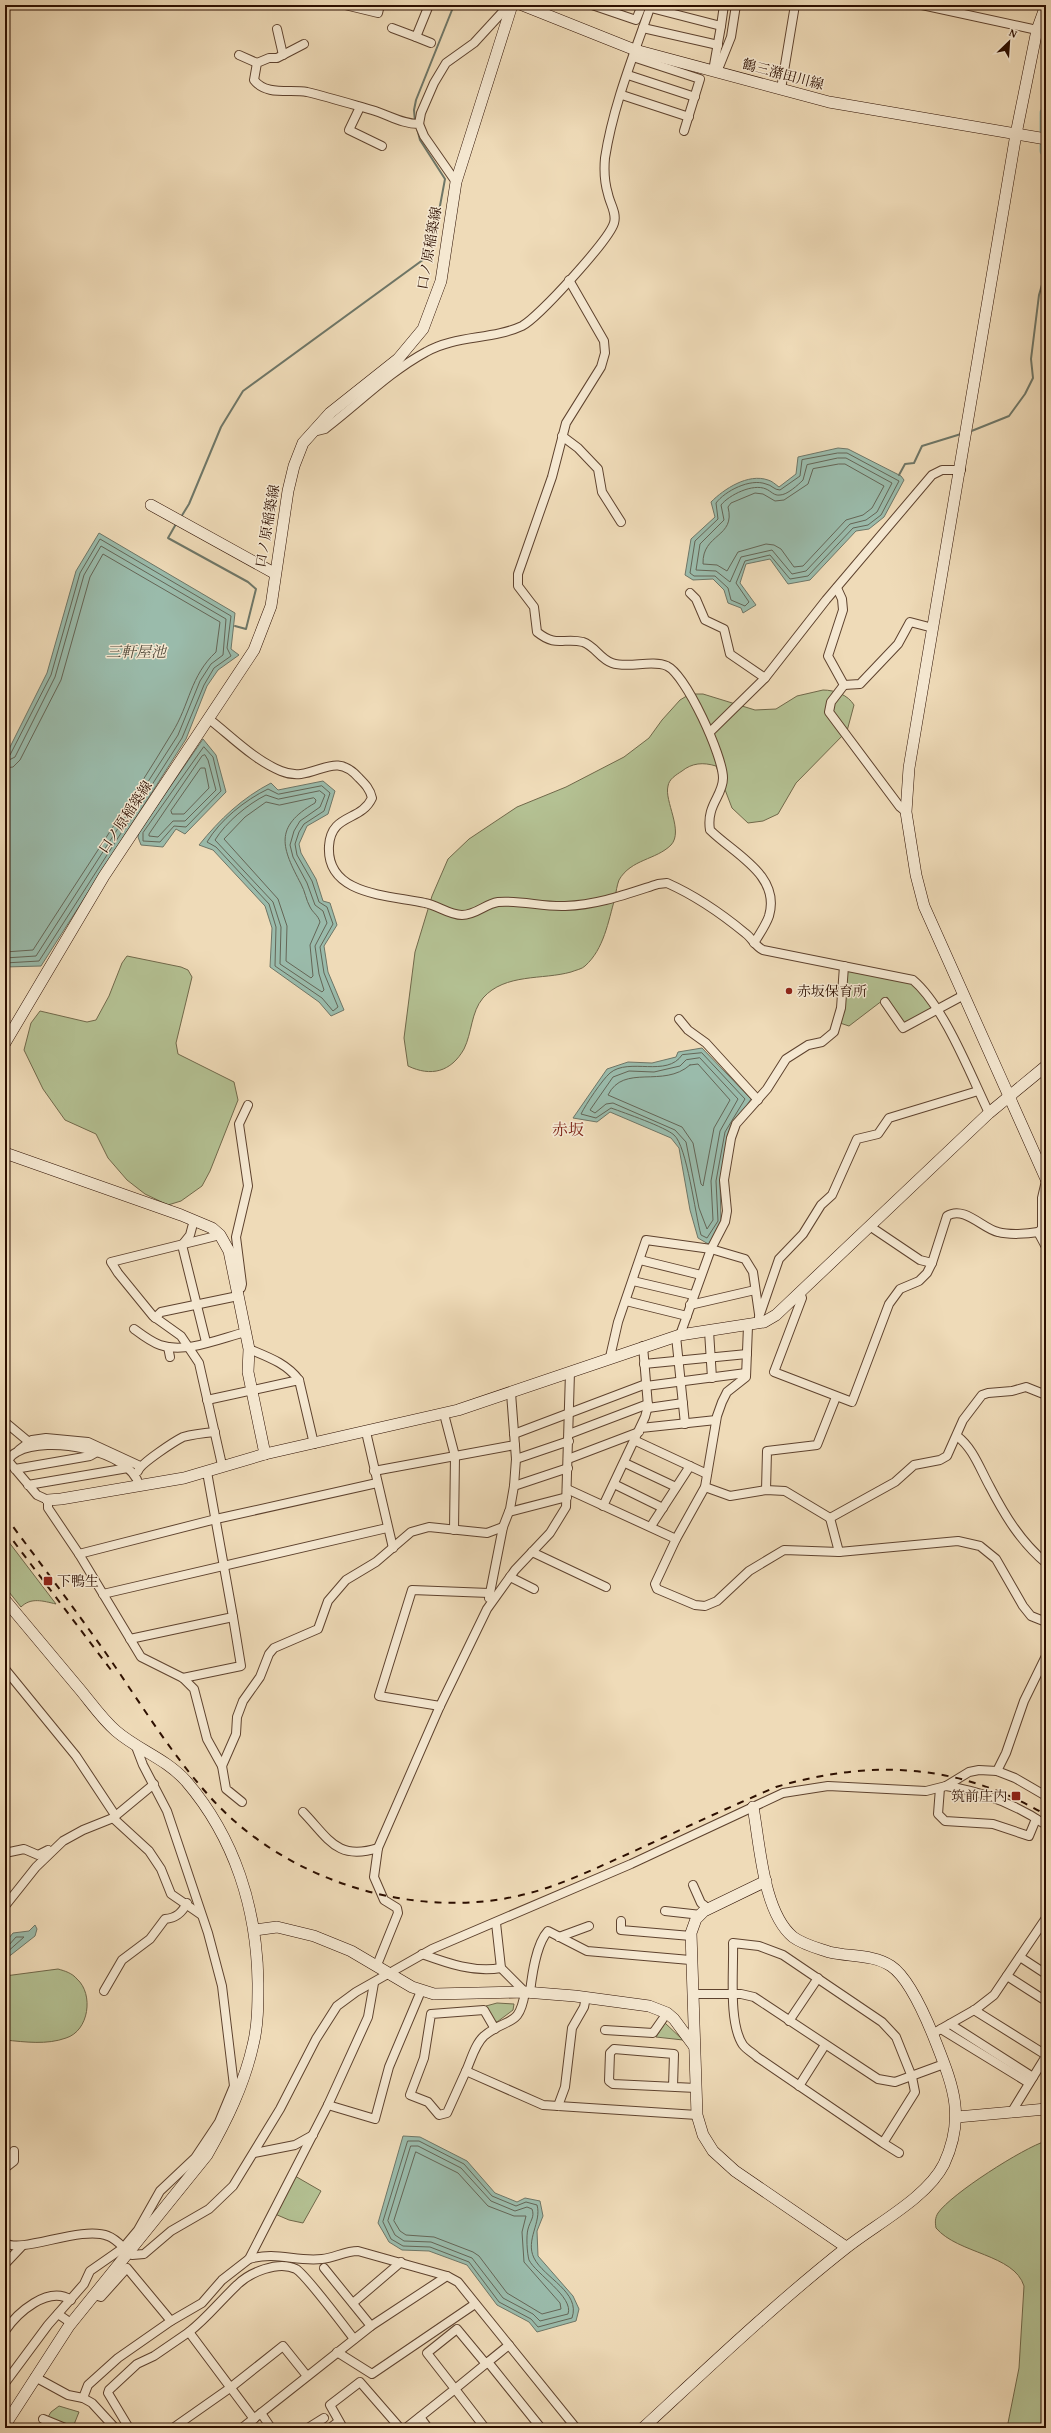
<svg xmlns="http://www.w3.org/2000/svg" width="1051" height="2433" viewBox="0 0 1051 2433" font-family="'Gentium Book Plus','Noto Serif JP',serif">
<style>
.green{fill:#b4c193;stroke:#70684a}
.water{fill:#9abbab;stroke:#6e7667}
.lines{fill:none;stroke-linecap:round;stroke-linejoin:round}
.shore{stroke:#646556;stroke-width:1}
.stream{stroke:#6e7667;stroke-width:2}
.river{stroke:#9abbab;stroke-width:13}
.street-casing{stroke:#5e422e;stroke-width:10}
.secondary-casing{stroke:#2d0f00;stroke-width:12}
.street{stroke:#f5e8d1;stroke-width:8}
.secondary{stroke:#f5e8d1;stroke-width:11}
.rail{stroke:#2d0f00;stroke-width:2;stroke-dasharray:7 7;stroke-linecap:butt}
.poi-dot{fill:#8f2418;stroke:#f5e8d1;stroke-width:1.5}
.labels{text-anchor:middle;dominant-baseline:central;stroke-width:3;stroke-linejoin:round;paint-order:stroke}
.street-label{font-size:14px;fill:#2d0f00;stroke:#f5e8d1}
.poi-label{font-size:14px;fill:#2d0f00;stroke:#f5e8d1;text-anchor:start}
.water-label{font-size:15px;font-style:italic;fill:#534b3c;stroke:#f5e8d1}
.quarter-label{font-size:16px;fill:#7a1f14;stroke:#f5e8d1}
</style>
<rect width="100%" height="100%" fill="#efdbb8"/>
<filter id="stains"><feTurbulence type="fractalNoise" baseFrequency=".005" numOctaves="4"/><feColorMatrix values="0 0 0 0 .2 0 0 0 0 .09 0 0 0 0 .02 0 0 0 .5 -.17"/></filter>
<radialGradient id="worn" r=".72"><stop offset=".6" stop-color="#630" stop-opacity="0"/><stop offset="1" stop-color="#630" stop-opacity=".3"/></radialGradient>
<g class="green">
<path d="M823,690C835,690 848,695 854,705L847,731L796,783L778,814L763,821L748,823L732,808L716,766C703,762 692,763 682,771C676,775 669,779 668,786C664,801 684,831 671,845C656,860 631,859 619,880C617,885 616,892 615,898C608,922 604,949 585,966C582,969 576,970 571,972C543,980 505,973 483,998C471,1012 472,1033 464,1049C451,1072 431,1077 408,1066L404,1038L415,952L432,896L448,859L469,839L517,807L566,787L624,757L649,738L662,720L680,700L690,694H703L755,710L776,709L797,696Z"/>
<path d="M127,956L181,967L188,970L192,977L176,1043L178,1054L234,1082L238,1100L210,1171L202,1186L181,1201L168,1205L145,1194L127,1180L108,1158L96,1134L65,1120L43,1089L24,1050L31,1023L40,1011L87,1022L96,1020L109,996L122,963Z"/>
<path d="M847,969L907,982L918,987L932,1009L904,1025L887,997L849,1026L840,1023Z"/>
<path d="M5,1537L56,1604C43,1601 31,1597 21,1607L5,1587Z"/>
<path d="M58,1969C65,1971 72,1973 77,1979C94,1994 89,2031 66,2038C47,2045 25,2042 5,2040V1976Z"/>
<path d="M497,2003L514,2004L513,2010L497,2022L494,2021L486,2006Z"/>
<path d="M665,2023L683,2040L656,2037Z"/>
<path d="M1046,2141V2428H1007L1019,2368L1024,2286C1014,2254 958,2254 936,2228C935,2222 935,2218 938,2213C951,2194 1023,2148 1046,2141Z"/>
<path d="M295,2176L321,2191L303,2223L289,2220L275,2214Z"/>
<path d="M59,2406L79,2412L73,2427L48,2417L51,2412Z"/>
</g>
<g class="water">
<path d="M838,448L848,449L901,476L904,480L884,517L869,529L856,531L810,580L788,584L770,559L746,564L740,583L756,605L743,613L741,608L728,603L724,590L713,579L693,580L685,575L691,539L715,517L711,502C724,489 748,473 768,480C772,481 775,484 779,487L796,474L798,457Z"/>
<path d="M99,533L235,613L231,649L239,655L218,670L207,686L186,739L41,966L5,967V757L47,673L76,571Z"/>
<path d="M203,739L216,755L226,792L185,834L176,829L163,847L141,845L138,837L139,832Z"/>
<path d="M323,781L335,791L328,814L307,826L299,844L301,853L316,879L323,901L330,903L337,925L324,946L328,972L344,1010L331,1016L319,1002L270,967L272,928L265,906L213,850L199,845C220,819 242,798 271,783L278,790Z"/>
<path d="M702,1048L751,1099L729,1133L720,1181L721,1223L710,1245L698,1238L690,1210L679,1148L671,1138L610,1112L597,1122L573,1118L607,1069L628,1062L652,1063L676,1057L678,1052Z"/>
<path d="M35,1925L37,1929L35,1936L7,1958L5,1971V1943L13,1933L29,1931Z"/>
<path d="M403,2136L420,2137L467,2161L495,2193L517,2202L525,2198L540,2201L543,2216L537,2231L538,2256L573,2296L579,2309L576,2321L537,2332L529,2322L497,2305L467,2265L429,2251L402,2250L389,2242L378,2223Z"/>
</g>
<g class="lines">
<g class="shore">
<path d="M838,453H847L899,481L881,515L868,525L853,528L808,576L790,579L770,555L745,561L736,583L749,602L745,606L731,600L728,588L715,576H694L690,573L695,541L718,519L716,503C725,491 750,478 766,484C772,485 774,490 780,490L800,476L802,460Z"/>
<path d="M838,458H846L892,483L877,512L866,520L850,524L806,571L792,574L772,550L741,557L730,582L716,571L696,570L700,544L724,520L721,505C729,495 753,483 766,489C771,491 774,496 780,495C787,495 798,485 803,480L807,465Z"/>
<path d="M839,464H845L884,486L872,508L863,515L846,520L803,566L794,567L781,549L774,545L766,544L738,552L727,571L717,565L703,564C702,533 736,538 728,507L731,503L755,493L763,494L775,501L784,500L808,484L813,469Z"/>
<path d="M204,747L213,757L221,791L186,827L174,826L160,842L143,841V833Z"/>
<path d="M205,755L208,760L216,790L185,821H173L158,837L149,836V834L202,756Z"/>
<path d="M5,757L10,755L51,675L80,573L100,539L231,616L227,648L231,656L214,668L204,685L182,738L39,961L5,963"/>
<path d="M5,762L15,757L55,677L84,575L101,546L226,619L223,655L211,664L200,681L178,735L36,956L5,958"/>
<path d="M5,768L13,767L20,760L61,680L90,577L103,554L220,622L216,652C190,676 190,704 172,733C128,806 79,878 33,950L5,952"/>
<path d="M201,768H205L209,788L184,814H172L171,811Z"/>
<path d="M322,786L330,793L324,811L304,824L299,832L295,844L297,855L312,881L319,902L327,907L333,924L320,947L324,973L338,1007L333,1011L322,998L275,966L276,927L269,904L216,847L207,842C220,820 245,800 268,789L278,794Z"/>
<path d="M320,791L325,795L320,807L300,821L294,831L290,845L293,857L307,883L315,905L323,911L327,923L315,946L319,974L324,990L322,992L280,964L281,927L273,902L215,840C226,822 248,804 266,795L278,799Z"/>
<path d="M314,798L316,800L315,803C273,827 282,848 301,884C305,891 306,900 310,907C313,913 318,915 320,922L310,945L313,976L311,978L286,961L287,926L278,899L224,839L245,817L266,802L279,805Z"/>
<path d="M702,1053L745,1099L725,1132L716,1181L718,1221L707,1238L701,1235C695,1214 687,1146 674,1135C665,1127 625,1113 611,1108L596,1118L581,1114C586,1104 602,1080 610,1073C629,1057 667,1078 682,1055Z"/>
<path d="M700,1058L738,1099L720,1131L711,1181L713,1220L707,1229L699,1208L686,1142L675,1130L613,1103L606,1104L595,1113L590,1110L613,1077L629,1071L654,1072L680,1066L686,1060Z"/>
<path d="M690,1065L698,1064L730,1100L714,1128L703,1186L701,1184L693,1143L682,1127L608,1095C624,1063 663,1089 690,1065Z"/>
<path d="M5,1945H9L16,1937H24L5,1954"/>
<path d="M408,2141H419L464,2164L492,2196L516,2206L526,2202L537,2205C542,2222 525,2240 534,2258C544,2278 581,2292 572,2318L538,2327L531,2319L499,2302L469,2262L430,2247L403,2246L391,2239L383,2222Z"/>
<path d="M411,2146H418L461,2168L491,2201L515,2211L527,2207L532,2209C535,2217 530,2221 528,2229C526,2236 527,2253 529,2260C536,2274 574,2297 568,2314L540,2321L533,2314L503,2298L472,2258L431,2242L404,2241L395,2235L388,2221Z"/>
<path d="M416,2152L458,2173L488,2206L514,2216H526L522,2232L524,2262L560,2303L561,2309L542,2314L507,2293L479,2256L473,2252L434,2237L406,2235L400,2231L394,2221Z"/>
</g>
<g class="stream">
<path d="M415,122L414,110L416,100L454,5"/>
<path d="M969,432L1009,416L1025,394L1033,378L1031,359L1039,295L1046,271"/>
<path d="M899,475L905,464L914,463L922,446L961,434"/>
<path d="M181,517L189,504L221,427L243,391L431,254L445,179L420,140L417,128"/>
<path d="M176,524L168,538L248,582L256,589L246,629L235,626"/>
</g>
<path class="river" d="M1046,113V151"/>
<g class="street-casing">
<g id="street">
<path d="M345,5L378,13L380,5"/>
<path d="M592,5L636,20L642,5"/>
<path d="M922,5L1037,30"/>
<path d="M651,8L721,26L724,5"/>
<path d="M392,28L416,37L429,5"/>
<path d="M643,28L718,45"/>
<path d="M277,29L283,55"/>
<path d="M416,37L431,43"/>
<path d="M304,44L277,58H269L257,63L254,80C266,96 290,89 307,92C328,97 351,104 372,110C389,115 402,124 419,124L424,136L456,182"/>
<path d="M239,55L257,63"/>
<path d="M633,57L700,79L684,131"/>
<path d="M713,71L721,26"/>
<path d="M717,72L731,37L736,5"/>
<path d="M628,75L695,97"/>
<path d="M781,89L795,5"/>
<path d="M622,95L689,117"/>
<path d="M360,107L349,130L382,146"/>
<path d="M419,124L421,113L434,83L446,63L474,43L509,5"/>
<path d="M569,280L604,341L605,353L601,367L566,423L552,477L518,574V586L534,607L537,632C557,648 563,637 583,642C595,646 600,659 612,663C629,669 651,659 667,666C686,675 723,756 723,778C723,796 706,805 710,830C734,854 781,875 769,916C766,925 759,935 754,943"/>
<path d="M313,432L325,429C358,404 389,372 426,352C455,335 492,340 522,326C538,318 609,240 614,223C617,213 610,204 608,194C605,184 604,169 605,158C613,106 634,54 651,5"/>
<path d="M562,436L578,448L598,469L602,492L621,522"/>
<path d="M837,588L842,599L843,610L828,656L844,685L831,702L829,712L900,807L906,812"/>
<path d="M690,593L696,599L705,620L724,629L730,654L765,678"/>
<path d="M844,685L860,684L898,644L910,622L933,628"/>
<path d="M209,719C231,736 254,760 281,771C314,785 332,747 359,778C365,784 370,789 372,798C361,822 331,813 329,846C326,896 390,895 425,903C437,905 449,915 462,915C476,915 485,904 498,902C520,900 543,907 565,906C598,905 627,894 658,884L667,883C694,895 722,914 745,933C752,938 755,946 763,950L913,980C944,1006 971,1076 989,1113"/>
<path d="M710,732L765,678L826,600L932,475L942,470H961"/>
<path d="M885,1002L903,1028L964,995"/>
<path d="M679,1019L688,1030L706,1043L758,1100"/>
<path d="M194,1220L190,1235L182,1245L206,1342"/>
<path d="M871,1227L920,1260L932,1263"/>
<path d="M1038,1232L1046,1247"/>
<path d="M220,1235L111,1262L118,1273L153,1316L181,1336L199,1363L222,1465"/>
<path d="M640,1260L701,1275"/>
<path d="M633,1281L693,1295"/>
<path d="M237,1290L241,1288L242,1284L236,1237L248,1186L239,1124L248,1105"/>
<path d="M800,1292L802,1298L774,1372L852,1402L889,1304L900,1289L919,1281L927,1273L932,1263L947,1216C964,1205 983,1229 998,1232C1009,1235 1027,1234 1038,1232L1042,1229V1198L1046,1181"/>
<path d="M626,1301L687,1316"/>
<path d="M690,1305L755,1290"/>
<path d="M759,1317L779,1259L803,1234L821,1205L832,1195L857,1139L878,1134L889,1118L978,1091"/>
<path d="M155,1318L161,1312L238,1296"/>
<path d="M748,1326L746,1377L727,1392L722,1402L717,1416L705,1487L676,1539L655,1584L657,1589L695,1605L705,1606L717,1601L749,1571L784,1550L839,1552L958,1541L980,1546L996,1559L1023,1606L1031,1616L1046,1622"/>
<path d="M134,1329C142,1335 151,1342 160,1345C186,1354 221,1338 246,1332"/>
<path d="M709,1331L712,1378"/>
<path d="M680,1335L711,1249L725,1222L727,1211L724,1180L731,1138L736,1124L767,1089L786,1059L808,1045L822,1042L834,1032L841,1008L844,966"/>
<path d="M676,1336L685,1424"/>
<path d="M168,1347L170,1357"/>
<path d="M249,1349C268,1357 286,1363 299,1380"/>
<path d="M610,1357L618,1322L646,1240L711,1249L745,1259L753,1272L759,1314"/>
<path d="M644,1364L747,1354"/>
<path d="M646,1386L746,1373"/>
<path d="M207,1400L299,1380L314,1444"/>
<path d="M648,1408L683,1403"/>
<path d="M444,1414L455,1456L454,1530"/>
<path d="M5,1422L29,1442"/>
<path d="M641,1428L716,1420"/>
<path d="M366,1432L393,1548"/>
<path d="M514,1434L646,1384"/>
<path d="M569,1434L648,1404"/>
<path d="M957,1436C973,1448 980,1469 990,1487C1005,1516 1021,1542 1046,1563"/>
<path d="M636,1441L707,1474"/>
<path d="M19,1450L32,1440L46,1438L88,1442L140,1466"/>
<path d="M5,1457L37,1495L48,1500V1508L79,1554L141,1657L183,1678L194,1689L207,1739L222,1766"/>
<path d="M516,1459L569,1441"/>
<path d="M568,1459L639,1432"/>
<path d="M8,1460C10,1457 13,1454 17,1452C47,1435 130,1450 139,1485"/>
<path d="M625,1463L676,1487"/>
<path d="M15,1469L90,1456L97,1452"/>
<path d="M138,1471C141,1463 175,1441 183,1437C194,1434 204,1433 215,1432"/>
<path d="M374,1471L515,1445"/>
<path d="M614,1484L663,1508"/>
<path d="M28,1485L128,1468"/>
<path d="M514,1486L568,1468"/>
<path d="M705,1487L730,1496L766,1490L785,1491L830,1518"/>
<path d="M567,1489L676,1539"/>
<path d="M766,1490L767,1451L817,1445L836,1397"/>
<path d="M603,1506L645,1417L648,1406L643,1346"/>
<path d="M509,1512L567,1497"/>
<path d="M830,1518L895,1482L914,1465L940,1460L947,1456L963,1420L982,1395L988,1393L1012,1391L1026,1387L1046,1395"/>
<path d="M830,1518L839,1552"/>
<path d="M653,1523L690,1466"/>
<path d="M532,1552L606,1587"/>
<path d="M79,1554L216,1519L377,1483"/>
<path d="M510,1577L534,1589"/>
<path d="M103,1594L387,1528"/>
<path d="M489,1598L503,1527L510,1509L514,1486L516,1459L511,1393"/>
<path d="M130,1639L233,1617L207,1472"/>
<path d="M5,1669L76,1756L115,1815"/>
<path d="M183,1678L241,1666L233,1617"/>
<path d="M440,1706L379,1696L412,1590L489,1593"/>
<path d="M997,1771L1006,1753L1024,1701L1046,1656"/>
<path d="M946,1786C981,1791 1017,1805 1046,1825"/>
<path d="M940,1788L938,1814L945,1821L993,1824L1029,1836L1036,1819"/>
<path d="M242,1802L226,1789L222,1766L236,1734L237,1717L243,1701L260,1677L269,1654L274,1648L318,1629L328,1601L346,1580L376,1562L411,1532L429,1527L487,1533L503,1527"/>
<path d="M303,1812C329,1839 337,1861 378,1848"/>
<path d="M113,1818L149,1851L161,1869L171,1894L200,1914"/>
<path d="M5,1853L24,1849L38,1855L48,1850"/>
<path d="M693,1885L701,1903L709,1909"/>
<path d="M5,1906L36,1867L63,1841L83,1830L113,1818L154,1784"/>
<path d="M665,1911L701,1915"/>
<path d="M621,1921V1930L691,1936"/>
<path d="M496,1923L501,1968L525,1992C519,2029 508,2016 484,2036C475,2044 471,2060 466,2071L543,2105L697,2115"/>
<path d="M559,1937L589,1926"/>
<path d="M422,1954C447,1963 474,1973 501,1968"/>
<path d="M1020,1957L1046,1974"/>
<path d="M377,1965L398,1913L397,1908L384,1900L374,1877L378,1848L440,1706L487,1609L515,1570L550,1533L566,1507L570,1372"/>
<path d="M1007,1976L1046,2001"/>
<path d="M104,1991L122,1960L150,1939L165,1919C176,1918 182,1913 187,1903"/>
<path d="M530,1992C532,1975 536,1944 548,1931L587,1951L690,1960"/>
<path d="M692,1994H741L754,1997L878,2079L895,2082L944,2064"/>
<path d="M974,2010L1046,2055"/>
<path d="M789,2021L818,1978"/>
<path d="M950,2024L1033,2077"/>
<path d="M941,2029L1029,2083"/>
<path d="M605,2030L653,2033L667,2013"/>
<path d="M932,2034L976,2009L994,1995L1046,1918"/>
<path d="M466,2071L447,2113L439,2115L428,2102L410,2095L424,2058L431,2014L484,2010L495,2029"/>
<path d="M799,2086L825,2045"/>
<path d="M673,2087L674,2054L614,2049L610,2053L609,2081L613,2084L696,2088"/>
<path d="M328,2105L375,2119L389,2067L421,1991"/>
<path d="M558,2106L565,2087L572,2028L584,2007L586,1997"/>
<path d="M1011,2113L1046,2056"/>
<path d="M883,2143L915,2092L912,2077L896,2037L882,2022L783,1955L759,1946L733,1943C734,1970 728,2023 743,2045C747,2050 753,2053 757,2057L883,2143L899,2153"/>
<path d="M254,2153L295,2145L313,2135"/>
<path d="M5,2168L14,2161V2151"/>
<path d="M5,2243C22,2254 81,2225 108,2236C117,2239 124,2249 132,2255L144,2254L171,2231L209,2209L233,2186L280,2109L316,2039L337,2006L356,1992L432,1949L631,1864L783,1793L828,1786L926,1791L946,1786L969,1772L979,1770L997,1771L1015,1778L1046,1796"/>
<path d="M249,2259C277,2251 295,2262 322,2259C334,2258 345,2251 358,2251L447,2276"/>
<path d="M5,2264L22,2246"/>
<path d="M324,2268L371,2326"/>
<path d="M94,2295L101,2297L127,2268L171,2321"/>
<path d="M353,2303L401,2262"/>
<path d="M58,2314L71,2323"/>
<path d="M5,2331C17,2313 48,2285 71,2300"/>
<path d="M189,2332C207,2318 220,2301 237,2285C249,2273 278,2260 296,2269C306,2275 344,2326 354,2339"/>
<path d="M509,2345L488,2362L541,2428"/>
<path d="M337,2352L372,2374L475,2304"/>
<path d="M35,2377L68,2395L83,2398L92,2403L115,2428"/>
<path d="M5,2383L48,2325L84,2284L90,2271L123,2248L138,2230L160,2191L195,2158L219,2122L234,2086L222,1986L208,1933L167,1811L143,1765L135,1744"/>
<path d="M83,2398L88,2385L118,2358L171,2321L202,2303L222,2280L249,2259L328,2105L368,2017L374,1983"/>
<path d="M261,2413L271,2428"/>
<path d="M420,2417L428,2428"/>
<path d="M43,2419L65,2428"/>
<path d="M129,2428L108,2393L109,2390L137,2364L154,2356L189,2332L254,2419"/>
<path d="M173,2428L230,2388L283,2346L307,2376"/>
<path d="M242,2428L371,2326L447,2276L458,2282L576,2428"/>
<path d="M308,2428L324,2418"/>
<path d="M330,2428L338,2422"/>
<path d="M343,2428L330,2405L360,2382L400,2428"/>
<path d="M406,2428L455,2389L427,2353L457,2329L486,2364"/>
<path d="M485,2428L455,2389L488,2362"/>
</g>
</g>
<g class="secondary-casing">
<g id="secondary">
<path d="M522,5L635,50L829,102L1046,139"/>
<path d="M1046,5L1037,30L1016,134L909,768L906,812L916,875L924,906L1046,1179"/>
<path d="M151,505L274,573"/>
<path d="M5,1043L104,876L254,650L271,606L288,491L294,466L303,443L330,413L398,359L423,329L441,281L456,182L512,5"/>
<path d="M5,1153L181,1215L212,1228L220,1235L229,1251L249,1349L248,1372L265,1454"/>
<path d="M48,1500L61,1499L184,1478L265,1454L458,1410L680,1335L764,1322L776,1315L989,1113L1046,1066"/>
<path d="M5,1600C29,1629 53,1657 77,1686C90,1701 101,1718 116,1731C138,1750 165,1758 186,1781C235,1838 257,1909 258,1983C258,2004 258,2025 253,2045C244,2085 227,2120 207,2155L69,2326L5,2425"/>
<path d="M766,1881L704,1911L696,1919L691,1933L697,2115L703,2135L713,2151L735,2171L846,2247"/>
<path d="M255,1930L277,1927L314,1936L351,1951L412,1987L434,1994L525,1992L575,1996L649,2006L667,2013L674,2019L694,2046"/>
<path d="M957,2117L1046,2109"/>
<path d="M643,2428C709,2367 775,2304 846,2248C876,2224 927,2198 944,2164C966,2116 953,2086 935,2040C927,2020 909,1978 891,1966C873,1954 849,1957 829,1952C817,1948 804,1945 793,1937C763,1912 760,1845 753,1807"/>
</g>
</g>
<use href="#street" class="street"/>
<use href="#secondary" class="secondary"/>
<g class="rail">
<path d="M5,1516C38,1560 71,1604 103,1649C138,1699 170,1753 211,1798C287,1882 417,1922 526,1894C562,1885 596,1868 630,1853C678,1831 727,1808 776,1787C871,1759 959,1763 1046,1815"/>
<path d="M5,1530L111,1670"/>
</g>
</g>
<g class="poi-dot">
<circle cx="789" cy="991" r="4"/>
<rect x="43" y="1576" width="10" height="10" rx="2"/>
<rect x="1011" y="1791" width="10" height="10" rx="2"/>
</g>
<g class="labels">
<g class="street-label">
<text transform="translate(783 74) rotate(15)">鶴三潴田川線</text>
<text transform="translate(429 248) rotate(-80)">口ノ原稲築線</text>
<text transform="translate(267 526) rotate(-80)">口ノ原稲築線</text>
<text transform="translate(125 817) rotate(-56)">口ノ原稲築線</text>
</g>
<g class="poi-label">
<text x="797" y="991">赤坂保育所</text>
<text x="57" y="1581">下鴨生</text>
<text x="1007" y="1796" text-anchor="end">筑前庄内</text>
</g>
<g class="water-label">
<text x="136" y="651">三軒屋池</text>
</g>
<g class="quarter-label">
<text x="568" y="1129">赤坂</text>
</g>
</g>
<rect width="1051" height="2433" fill="none" stroke="#efdbb8" stroke-width="20"/>
<rect x="6" y="6" width="1039" height="2421" fill="none" stroke="#2d0f00" stroke-width="2"/>
<rect x="10" y="10" width="1031" height="2413" fill="none" stroke="#2d0f00"/>
<g transform="translate(1009 42) rotate(25)" stroke="#f5e8d1" stroke-width="3" paint-order="stroke">
<path d="M0-3L7 15L0 10L-7 15Z" fill="#2d0f00"/>
<text y="-6" font-size="11" font-weight="bold" text-anchor="middle" fill="#2d0f00">N</text>
</g>
<rect width="100%" height="100%" filter="url(#stains)"/>
<rect width="100%" height="100%" fill="url(#worn)"/>
</svg>
